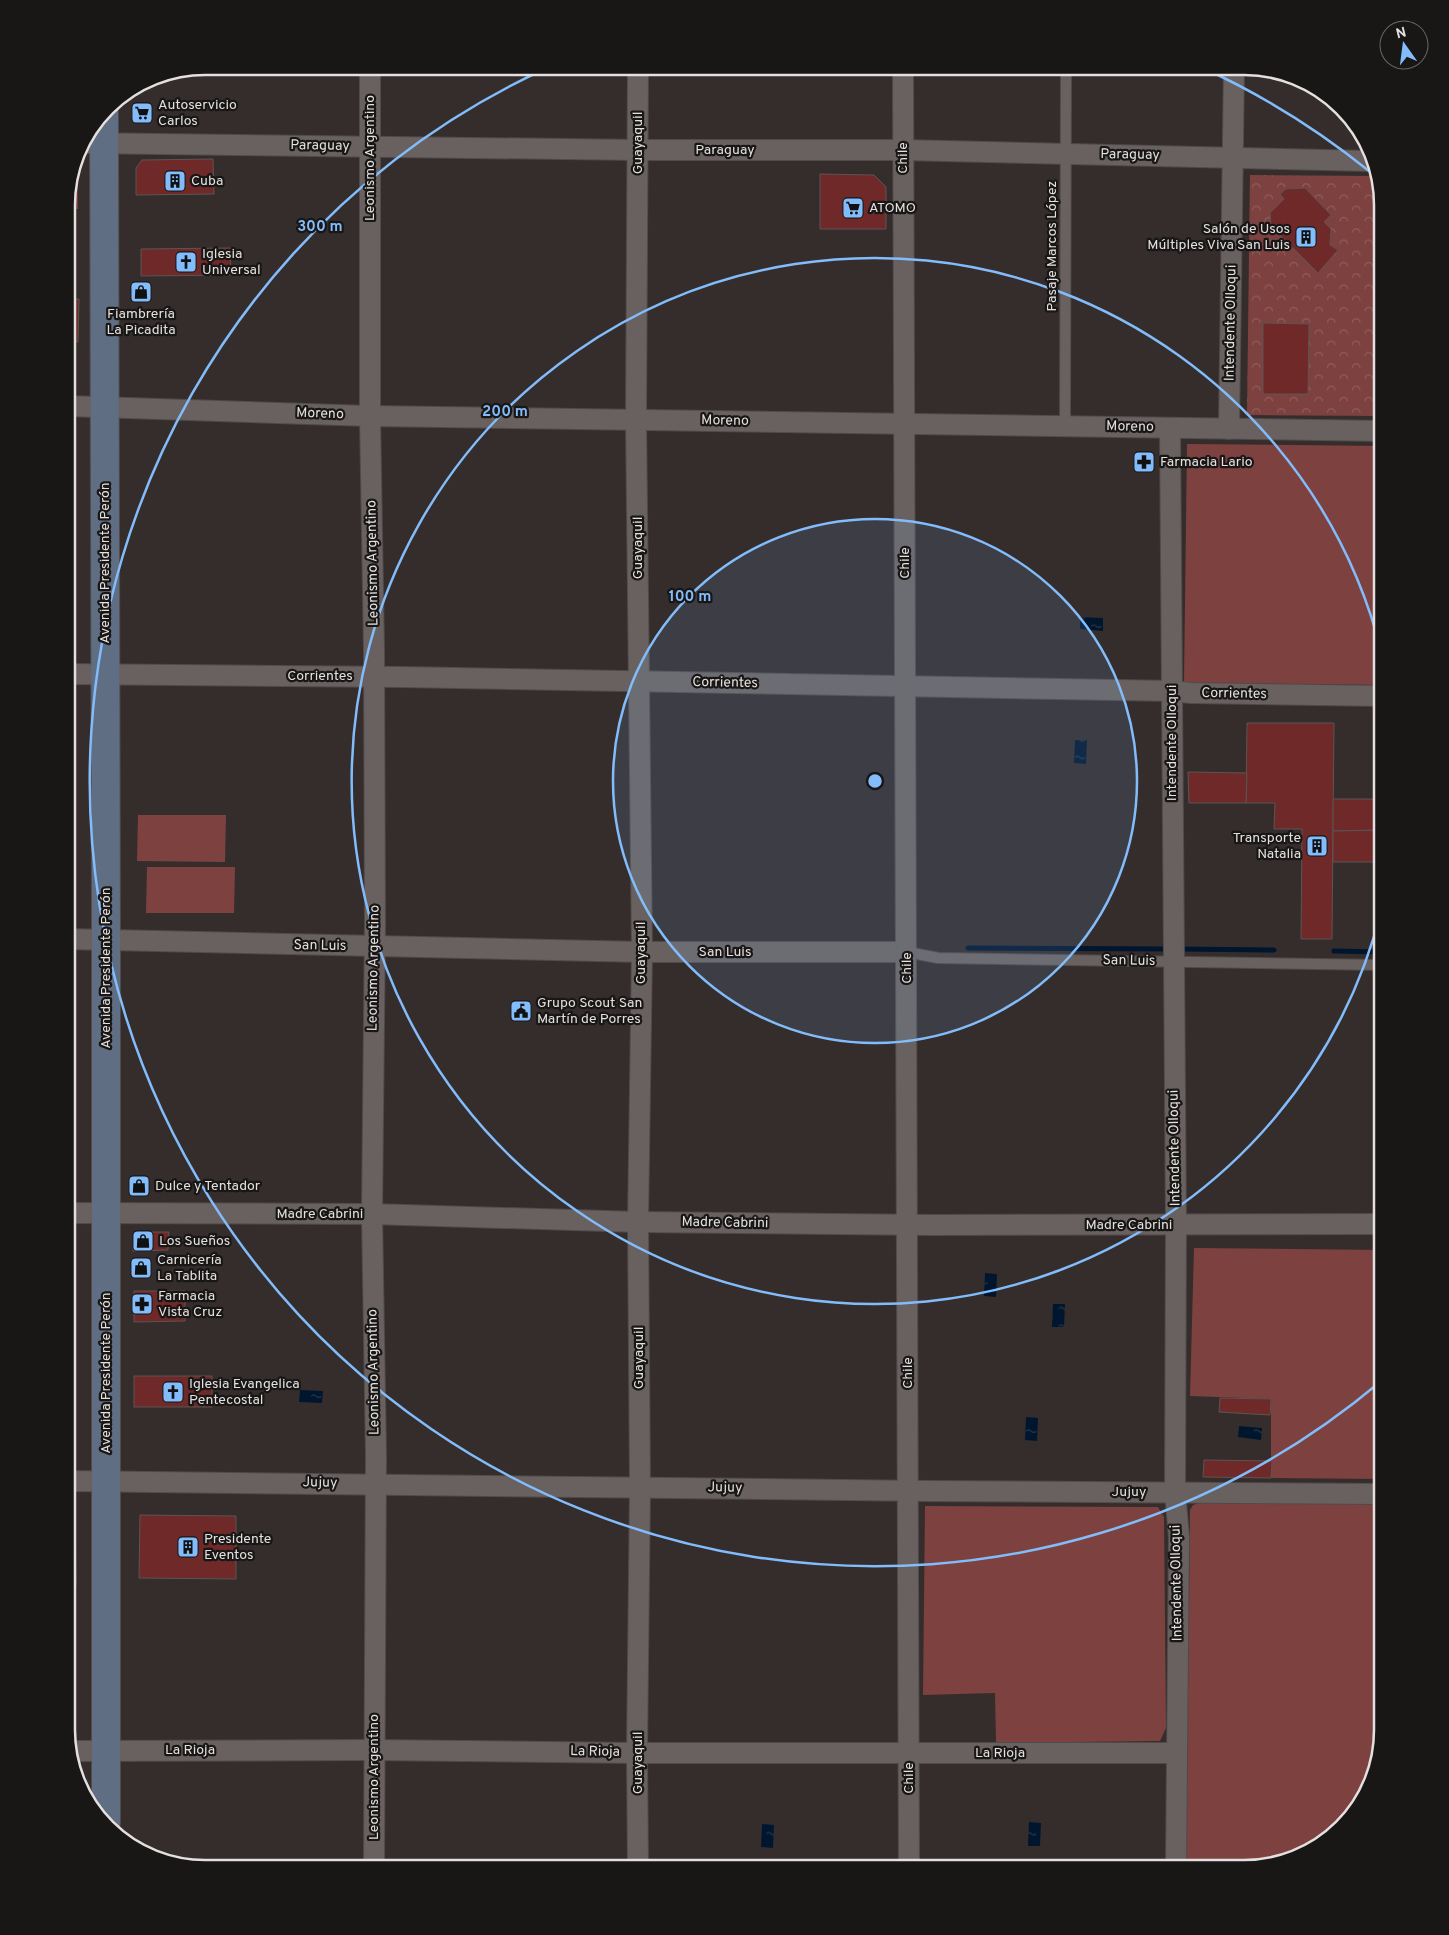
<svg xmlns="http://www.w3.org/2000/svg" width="1449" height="1935" viewBox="0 0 1449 1935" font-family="Overpass,sans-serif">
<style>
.grass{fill:#7d423f}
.park{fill:url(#park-crowns)}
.water{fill:url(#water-ripples)}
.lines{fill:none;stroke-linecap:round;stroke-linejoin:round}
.stream{stroke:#00162f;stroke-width:5}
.building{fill:#6f2928;stroke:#5c5554}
.lane-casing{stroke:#504a4a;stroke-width:12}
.street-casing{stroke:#504a4a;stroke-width:22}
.secondary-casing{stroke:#504a4a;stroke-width:30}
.lane{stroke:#696160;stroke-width:10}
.street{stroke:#696160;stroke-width:20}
.secondary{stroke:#606e83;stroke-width:28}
.ring{fill:none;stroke:#83bcfb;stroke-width:2.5}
.labels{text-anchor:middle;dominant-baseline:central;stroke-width:4.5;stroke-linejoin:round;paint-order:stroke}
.poi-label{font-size:14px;fill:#e5e0e0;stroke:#191616;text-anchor:start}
.street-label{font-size:14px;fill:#e5e0e0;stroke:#191616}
.rim{fill:none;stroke:#e5e0e0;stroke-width:2.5}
.centre{fill:#83bcfb;stroke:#191616;stroke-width:2.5}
.ring-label{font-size:15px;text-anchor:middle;font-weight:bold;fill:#83bcfb;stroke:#191616;stroke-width:4.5;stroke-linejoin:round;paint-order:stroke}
</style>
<defs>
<pattern id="park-crowns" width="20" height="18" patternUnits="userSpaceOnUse" patternTransform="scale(1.25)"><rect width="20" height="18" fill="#7d423f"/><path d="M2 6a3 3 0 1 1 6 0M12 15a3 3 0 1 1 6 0" fill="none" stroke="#8f5d5a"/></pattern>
<pattern id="water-ripples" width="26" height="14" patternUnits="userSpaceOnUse" patternTransform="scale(1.25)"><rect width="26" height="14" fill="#00162f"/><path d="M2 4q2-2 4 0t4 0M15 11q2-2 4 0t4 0" fill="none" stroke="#25384d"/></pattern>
</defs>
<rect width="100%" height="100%" fill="#342d2c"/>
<g class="grass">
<path d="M77,158L78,209H67V196Z"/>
<path d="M1187,444L1383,446V685L1184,683Z"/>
<path d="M138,815H226L225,862L137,861Z"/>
<path d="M147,867H235L234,913H146Z"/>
<path d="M1194,1248L1383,1250V1479L1271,1478V1399L1190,1396Z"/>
<path d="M1206,1500L1383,1503V1730L1364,1799L1321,1846L1244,1869H1186L1190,1510L1193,1505Z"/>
<path d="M925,1506L1158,1507L1164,1517L1166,1728L1160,1741L996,1743L995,1693L923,1695Z"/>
</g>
<path class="park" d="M1250,175L1374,176L1383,205V416L1247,415Z"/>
<g class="water">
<path d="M1080,617L1103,618V631L1080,629Z"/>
<path d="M1075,740H1087L1086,764L1074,763Z"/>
<path d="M985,1273L997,1274L996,1297L984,1296Z"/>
<path d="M1053,1304H1065L1064,1327H1052Z"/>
<path d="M300,1390L323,1391L322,1403L299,1402Z"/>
<path d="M1026,1417L1038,1418L1037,1441L1025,1440Z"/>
<path d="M1239,1426L1262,1428L1261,1440L1238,1437Z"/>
<path d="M1029,1822L1041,1823L1040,1846H1028Z"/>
<path d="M762,1824L774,1825L773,1848L761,1847Z"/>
</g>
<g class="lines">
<g class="stream">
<path d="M968,948L1170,949"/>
<path d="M1178,949L1274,950"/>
<path d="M1334,951L1383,952"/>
</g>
</g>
<g class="building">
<path d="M213,159L214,194L136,195V168L142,160Z"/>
<path d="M820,174L874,175L886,187V229H820Z"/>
<path d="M1305,188L1331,215L1324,222L1331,229L1330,245L1338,250L1318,273L1271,226L1270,213L1284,199L1280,194L1286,189Z"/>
<path d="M230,248L231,275L141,276V249Z"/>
<path d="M67,299H79L78,342H67Z"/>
<path d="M1263,323L1309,324L1308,394H1263Z"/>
<path d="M1247,723H1334L1332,939H1301L1302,829H1274L1275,803H1246Z"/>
<path d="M1188,772L1247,773L1246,803H1189Z"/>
<path d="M1333,799H1383V830L1333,831Z"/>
<path d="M1383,830V862H1333V831Z"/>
<path d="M139,1232H169L168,1250L133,1251L134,1237Z"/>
<rect x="66" y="1243" width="9" height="110"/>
<path d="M134,1291H185V1321L134,1322Z"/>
<rect x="134" y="1376" width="78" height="31"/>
<path d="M1220,1398L1271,1399L1270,1415L1219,1412Z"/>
<path d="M1204,1460L1272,1461L1271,1478L1203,1477Z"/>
<path d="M66,1498H75L76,1585L66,1584Z"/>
<path d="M140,1515L236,1516V1579L139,1578Z"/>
</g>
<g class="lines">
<g class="lane-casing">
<g id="lane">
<path d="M1065,426L1066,66"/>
<path d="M907,952L938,958L1383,965"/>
</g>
</g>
<g class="street-casing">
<g id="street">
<path d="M370,66V416L374,650L375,923L372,1214L376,1456L374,1869"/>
<path d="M638,66L636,420L642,952L638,1222L640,1487L637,1753L638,1869"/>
<path d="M903,66L909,1869"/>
<path d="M81,143L638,150H903L1369,161"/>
<path d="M67,406L370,416L1383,431"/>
<path d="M1170,428L1176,1225L1175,1492L1179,1537L1176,1869"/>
<path d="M1229,429L1234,67"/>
<path d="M66,674L402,677L1173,691L1191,693L1383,696"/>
<path d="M66,939L642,952H907"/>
<path d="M66,1213L372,1214L638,1222L932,1225L1383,1224"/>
<path d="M66,1481L927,1491L1383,1494"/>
<path d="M72,1751L373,1750L637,1753H1177"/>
</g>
</g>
<g class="secondary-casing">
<path id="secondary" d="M104,113L106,939V1822"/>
</g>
<use href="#lane" class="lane"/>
<use href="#street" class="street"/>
<use href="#secondary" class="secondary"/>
</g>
<circle cx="875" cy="781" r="262" fill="#83bcfb" fill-opacity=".12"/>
<g class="ring">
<circle cx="875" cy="781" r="262"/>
<path d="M1382 908A523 523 0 1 1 1382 654"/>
<path d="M1380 1382A785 785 0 1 1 549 67M1201 67A785 785 0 0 1 1369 171"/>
</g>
<defs>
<g id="supermarket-square" transform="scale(1.125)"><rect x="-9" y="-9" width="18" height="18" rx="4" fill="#83bcfb" stroke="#191616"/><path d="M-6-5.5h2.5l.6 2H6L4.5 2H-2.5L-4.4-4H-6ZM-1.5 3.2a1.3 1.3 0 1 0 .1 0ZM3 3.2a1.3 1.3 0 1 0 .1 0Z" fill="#111"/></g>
<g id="building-square" transform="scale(1.125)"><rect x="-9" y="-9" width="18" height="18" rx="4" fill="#83bcfb" stroke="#191616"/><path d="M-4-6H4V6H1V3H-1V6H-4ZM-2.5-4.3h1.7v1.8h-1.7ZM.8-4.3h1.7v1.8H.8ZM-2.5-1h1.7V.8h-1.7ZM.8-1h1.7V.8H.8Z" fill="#111"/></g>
<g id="church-square" transform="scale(1.125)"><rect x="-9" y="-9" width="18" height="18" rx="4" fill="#83bcfb" stroke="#191616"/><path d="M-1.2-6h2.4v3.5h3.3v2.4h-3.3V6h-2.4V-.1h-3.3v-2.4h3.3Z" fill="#111"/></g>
<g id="shop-square" transform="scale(1.125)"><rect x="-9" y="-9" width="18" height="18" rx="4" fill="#83bcfb" stroke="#191616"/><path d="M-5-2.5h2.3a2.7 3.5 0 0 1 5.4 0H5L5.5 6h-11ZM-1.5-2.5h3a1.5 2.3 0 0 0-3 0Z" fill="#111"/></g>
<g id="pharmacy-square" transform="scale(1.125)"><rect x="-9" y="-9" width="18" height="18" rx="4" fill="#83bcfb" stroke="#191616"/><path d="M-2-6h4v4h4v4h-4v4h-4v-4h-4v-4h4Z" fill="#111"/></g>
<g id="civic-square" transform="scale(1.125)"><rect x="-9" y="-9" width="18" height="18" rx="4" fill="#83bcfb" stroke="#191616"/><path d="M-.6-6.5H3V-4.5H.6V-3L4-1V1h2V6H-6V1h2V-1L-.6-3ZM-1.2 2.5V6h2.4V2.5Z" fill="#111"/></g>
</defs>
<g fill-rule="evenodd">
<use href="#supermarket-square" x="142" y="113"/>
<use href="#building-square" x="175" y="181"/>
<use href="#supermarket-square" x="853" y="208"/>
<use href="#building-square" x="1306" y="237"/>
<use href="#church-square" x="186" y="262"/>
<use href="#shop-square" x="141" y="292"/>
<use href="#pharmacy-square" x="1144" y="462"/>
<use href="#building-square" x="1317" y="846"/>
<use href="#civic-square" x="521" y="1011"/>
<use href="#shop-square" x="139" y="1186"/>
<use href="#shop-square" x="143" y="1241"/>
<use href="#shop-square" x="141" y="1268"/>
<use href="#pharmacy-square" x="142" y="1304"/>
<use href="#church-square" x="173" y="1392"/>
<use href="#building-square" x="188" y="1547"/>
</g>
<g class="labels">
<g class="poi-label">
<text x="158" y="105">Autoservicio<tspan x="158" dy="16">Carlos</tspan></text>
<text x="191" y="181">Cuba</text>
<text x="869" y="208">ATOMO</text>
<text x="1290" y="229" text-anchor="end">Salón de Usos<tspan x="1290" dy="16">Múltiples Viva San Luis</tspan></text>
<text x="202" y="254">Iglesia<tspan x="202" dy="16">Universal</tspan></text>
<text x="141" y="314" text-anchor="middle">Fiambrería<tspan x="141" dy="16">La Picadita</tspan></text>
<text x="1160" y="462">Farmacia Lario</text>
<text x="1301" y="838" text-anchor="end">Transporte<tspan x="1301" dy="16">Natalia</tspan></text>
<text x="537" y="1003">Grupo Scout San<tspan x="537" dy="16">Martín de Porres</tspan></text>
<text x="155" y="1186">Dulce y Tentador</text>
<text x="159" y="1241">Los Sueños</text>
<text x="157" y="1260">Carnicería<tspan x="157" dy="16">La Tablita</tspan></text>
<text x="158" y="1296">Farmacia<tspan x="158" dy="16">Vista Cruz</tspan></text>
<text x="189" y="1384">Iglesia Evangelica<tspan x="189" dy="16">Pentecostal</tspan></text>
<text x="204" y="1539">Presidente<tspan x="204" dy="16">Eventos</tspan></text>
</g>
<g class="street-label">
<text transform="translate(638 143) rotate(-90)">Guayaquil</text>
<text transform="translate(320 146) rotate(1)">Paraguay</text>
<text x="725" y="150">Paraguay</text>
<text transform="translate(1130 155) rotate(1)">Paraguay</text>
<text transform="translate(370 158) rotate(-90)">Leonismo Argentino</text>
<text transform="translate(903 158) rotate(-90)">Chile</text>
<text transform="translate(1052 246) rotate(-90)">Pasaje Marcos López</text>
<text transform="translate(1231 323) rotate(-89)">Intendente Olloqui</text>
<text transform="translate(320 414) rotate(2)">Moreno</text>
<text transform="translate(725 421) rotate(1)">Moreno</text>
<text transform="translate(1130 427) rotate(1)">Moreno</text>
<text transform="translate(638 548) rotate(-90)">Guayaquil</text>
<text transform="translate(105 563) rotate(-90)">Avenida Presidente Perón</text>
<text transform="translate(373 563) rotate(-91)">Leonismo Argentino</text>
<text transform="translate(905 563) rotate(-90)">Chile</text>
<text x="320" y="676">Corrientes</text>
<text transform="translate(725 683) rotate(1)">Corrientes</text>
<text transform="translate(1234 694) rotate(1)">Corrientes</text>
<text transform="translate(1172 743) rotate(-90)">Intendente Olloqui</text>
<text transform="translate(320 946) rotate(1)">San Luis</text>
<text x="725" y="952">San Luis</text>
<text transform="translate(641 953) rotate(-90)">Guayaquil</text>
<text transform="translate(1129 961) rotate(1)">San Luis</text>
<text transform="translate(106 968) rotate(-90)">Avenida Presidente Perón</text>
<text transform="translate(374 968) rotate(-89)">Leonismo Argentino</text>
<text transform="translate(907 968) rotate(-90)">Chile</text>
<text transform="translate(1175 1148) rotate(-91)">Intendente Olloqui</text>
<text x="320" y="1214">Madre Cabrini</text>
<text transform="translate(725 1223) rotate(1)">Madre Cabrini</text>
<text x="1129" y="1225">Madre Cabrini</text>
<text transform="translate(639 1358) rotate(-90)">Guayaquil</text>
<text transform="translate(374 1372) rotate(-91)">Leonismo Argentino</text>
<text transform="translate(106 1373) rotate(-90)">Avenida Presidente Perón</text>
<text transform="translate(908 1373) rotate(-90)">Chile</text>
<text transform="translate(320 1483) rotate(1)">Jujuy</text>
<text transform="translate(725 1488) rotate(1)">Jujuy</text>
<text x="1129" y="1492">Jujuy</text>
<text transform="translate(1177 1583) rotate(-91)">Intendente Olloqui</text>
<text x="190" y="1750">La Rioja</text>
<text transform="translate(595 1752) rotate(1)">La Rioja</text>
<text x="1000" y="1753">La Rioja</text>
<text transform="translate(638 1763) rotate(-90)">Guayaquil</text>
<text transform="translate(374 1777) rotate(-90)">Leonismo Argentino</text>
<text transform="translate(909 1778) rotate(-90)">Chile</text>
</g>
</g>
<path d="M0 0H1449V1935H0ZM205 75H1244A130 130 0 0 1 1374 205V1730A130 130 0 0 1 1244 1860H205A130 130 0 0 1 75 1730V205A130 130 0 0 1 205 75Z" fill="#191616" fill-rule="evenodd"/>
<path class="rim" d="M205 75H1244A130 130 0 0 1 1374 205V1730A130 130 0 0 1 1244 1860H205A130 130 0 0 1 75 1730V205A130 130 0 0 1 205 75Z"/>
<circle cx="875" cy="781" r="8" class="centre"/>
<g class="ring-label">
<text x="320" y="231">300 m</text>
<text x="505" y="416">200 m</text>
<text x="690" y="601">100 m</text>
</g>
<g transform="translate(1404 45) rotate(346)"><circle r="24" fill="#191616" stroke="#6b6767"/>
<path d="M0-4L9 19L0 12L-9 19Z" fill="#83bcfb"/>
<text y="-8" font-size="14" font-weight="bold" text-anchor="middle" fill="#e5e0e0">N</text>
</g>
</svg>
